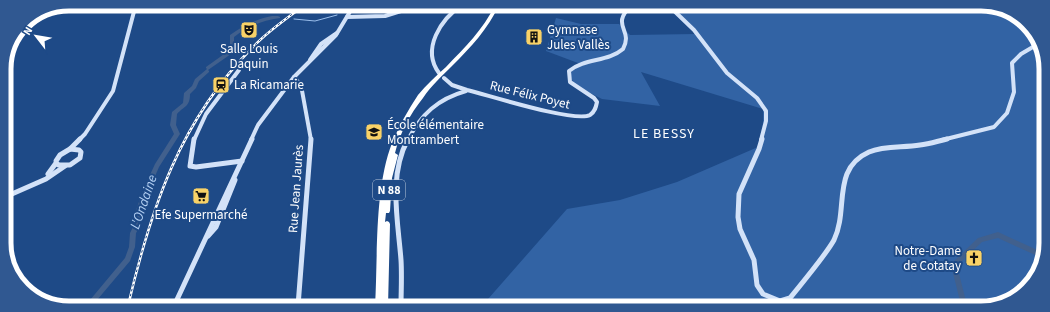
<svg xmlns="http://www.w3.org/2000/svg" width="1050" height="312" viewBox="0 0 1050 312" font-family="'Source Sans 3',sans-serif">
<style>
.green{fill:#3263a4}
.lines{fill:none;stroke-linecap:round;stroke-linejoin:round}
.stream{stroke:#9bbfec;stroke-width:1}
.river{fill:#41608d;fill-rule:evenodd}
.secondary-far1{stroke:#d3e2f8;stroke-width:4}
.secondary{stroke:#d3e2f8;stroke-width:5}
.highway{fill:#fff;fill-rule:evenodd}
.rail-casing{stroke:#fff;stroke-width:2.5}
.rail{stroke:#1e4a87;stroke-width:1;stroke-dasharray:2.5;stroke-linecap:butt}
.labels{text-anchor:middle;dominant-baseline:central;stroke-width:4;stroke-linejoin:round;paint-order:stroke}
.shield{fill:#1e4a87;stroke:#bcc9db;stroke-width:1}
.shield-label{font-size:12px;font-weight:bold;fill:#fff}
.poi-label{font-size:13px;fill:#fff;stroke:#1e4a87;text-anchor:start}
.street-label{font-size:13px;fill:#fff;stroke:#1e4a87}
.neighbourhood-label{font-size:14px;letter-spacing:1px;fill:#fff;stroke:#1e4a87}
.water-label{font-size:14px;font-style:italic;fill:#b3cff2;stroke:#1e4a87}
.rim{fill:none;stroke:#fff;stroke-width:5}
</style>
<rect width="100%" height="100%" fill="#1e4a87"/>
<path class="green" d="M666,5L998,6L1027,23L1045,57L1044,260L1021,294L985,308L481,307L567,209L620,200L677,182L758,147L763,123V109L641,72L660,106L602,99L574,85L570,75L573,69L579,67L578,63L546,51L556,18L581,24H619L630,35L696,34Z"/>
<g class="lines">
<path class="stream" d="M294,19L315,21L337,15"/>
<g class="river">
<path d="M272,16H278L280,17V18C261,21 250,25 234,37V47L231,54L208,70L209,71V72L199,81L196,88L190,94C190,107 184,106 177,114L176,125L180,134L159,167L150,188L142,210L139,228L136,233L135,247L130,261L92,306H85L125,258L129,247L130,233L133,227L136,210L144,188L155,164L174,134L170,125L172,112L183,103L184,93L192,86L195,79L207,69L206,68V67L227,52L230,47V35C243,26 256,19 272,16Z"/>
<path d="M998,232L1044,253V259L998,238L982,242L957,266L966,301L964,308H958L960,301L951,265L952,263L978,238Z"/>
</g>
<g class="secondary-far1">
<path d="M668,5L694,30L727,73L757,98L766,111V121L761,140"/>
<path d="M347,17L385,16L420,5"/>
<path d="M310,60L321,44L337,33"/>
<path d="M439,73C421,49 441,19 462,5"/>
<path d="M294,77L301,85L311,140"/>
<path d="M444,78L452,85L467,90C488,95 575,123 590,115C595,112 596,107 597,102L594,98L570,82L569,71C585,58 608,62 623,49C634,29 609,26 632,5"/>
<path d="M79,140L85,134L113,91L136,4"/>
<path d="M194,140L206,114L239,70"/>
<path d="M251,140L258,125L294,77L336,35L354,5"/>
<path d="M408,140C421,114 438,99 466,91"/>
<path d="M942,140L994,127L1007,113L1014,92L1012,63L1021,54L1038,44"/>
</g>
<g class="secondary">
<path d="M194,139L190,166L196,167L242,161"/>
<path d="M762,139L759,149L739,194L738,217L740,229L754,260L757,285L763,294L780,301L790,298C802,283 825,256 834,240C849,209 831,169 869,152C885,145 903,148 920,145C929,144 938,141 947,139"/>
<path d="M70,149L80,139"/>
<path d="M70,149L79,150L81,152L80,158L70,165H58L56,161L60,155Z"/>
<path d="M48,174L56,163"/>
<path d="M5,197L46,179L65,166"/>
<path d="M208,236L216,227L235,180"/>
<path d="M174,306L252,139"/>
<path d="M298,306L311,139"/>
<path d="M401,307C401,292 402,276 401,260C398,220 388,176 408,139"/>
</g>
<path class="highway" d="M495,5H499C488,29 471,47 452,66C442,76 431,86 423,98C410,114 400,133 395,153L398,155L392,178L390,211L389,213H386L385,222L387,221L389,222L390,224L388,307H375C378,256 374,190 392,143C399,126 408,110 418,95C426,85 436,76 446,67C465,47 483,30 495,5Z"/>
<g class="rail-casing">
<path id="rail" d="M128,306C151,208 180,120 253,47C268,31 287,18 305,5"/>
</g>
<use href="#rail" class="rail"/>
</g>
<defs>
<g id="theatre-square" transform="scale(0.9)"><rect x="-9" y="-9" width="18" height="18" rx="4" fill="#f9d267" stroke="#1e4a87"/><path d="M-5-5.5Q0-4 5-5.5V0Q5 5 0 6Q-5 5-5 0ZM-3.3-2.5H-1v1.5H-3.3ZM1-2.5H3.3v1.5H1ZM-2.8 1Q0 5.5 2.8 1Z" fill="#111"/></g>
<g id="building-square" transform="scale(0.9)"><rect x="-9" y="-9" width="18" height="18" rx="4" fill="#f9d267" stroke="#1e4a87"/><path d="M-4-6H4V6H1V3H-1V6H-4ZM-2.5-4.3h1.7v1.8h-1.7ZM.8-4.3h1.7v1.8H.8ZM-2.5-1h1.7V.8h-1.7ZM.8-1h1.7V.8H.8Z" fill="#111"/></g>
<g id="station-square" transform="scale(0.9)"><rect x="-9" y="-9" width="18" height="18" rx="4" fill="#f9d267" stroke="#1e4a87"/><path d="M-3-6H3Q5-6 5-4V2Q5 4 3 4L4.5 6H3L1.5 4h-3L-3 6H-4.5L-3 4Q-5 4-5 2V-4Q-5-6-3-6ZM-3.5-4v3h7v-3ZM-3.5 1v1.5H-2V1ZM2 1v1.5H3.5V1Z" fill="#111"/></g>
<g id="school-square" transform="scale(0.9)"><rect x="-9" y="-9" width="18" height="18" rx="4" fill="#f9d267" stroke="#1e4a87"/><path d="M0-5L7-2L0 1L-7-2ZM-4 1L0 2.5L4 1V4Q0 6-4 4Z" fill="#111"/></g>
<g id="supermarket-square" transform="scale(0.9)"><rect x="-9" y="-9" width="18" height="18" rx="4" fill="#f9d267" stroke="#1e4a87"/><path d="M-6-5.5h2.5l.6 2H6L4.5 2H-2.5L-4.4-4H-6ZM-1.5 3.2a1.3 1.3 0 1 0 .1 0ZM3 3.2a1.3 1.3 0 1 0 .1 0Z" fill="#111"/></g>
<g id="church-square" transform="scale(0.9)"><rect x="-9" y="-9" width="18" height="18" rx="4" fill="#f9d267" stroke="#1e4a87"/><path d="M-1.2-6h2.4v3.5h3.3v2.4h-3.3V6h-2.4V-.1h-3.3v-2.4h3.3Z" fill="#111"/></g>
</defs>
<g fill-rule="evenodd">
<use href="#theatre-square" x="249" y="30"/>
<use href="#building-square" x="534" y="37"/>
<use href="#station-square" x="221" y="85"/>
<use href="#school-square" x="374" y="132"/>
<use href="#supermarket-square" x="201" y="196"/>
<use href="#church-square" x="974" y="258"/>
</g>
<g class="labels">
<rect class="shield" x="373" y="180" width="32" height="20" rx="3"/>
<g class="shield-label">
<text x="389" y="190">N 88</text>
</g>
<g class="poi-label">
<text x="547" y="30">Gymnase<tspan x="547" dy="15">Jules Vallès</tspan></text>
<text x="249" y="49" text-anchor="middle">Salle Louis<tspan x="249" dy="15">Daquin</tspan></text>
<text x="234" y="85">La Ricamarie</text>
<text x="387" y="125">École élémentaire<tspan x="387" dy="15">Montrambert</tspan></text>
<text x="201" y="215" text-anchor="middle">Efe Supermarché</text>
<text x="961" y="251" text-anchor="end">Notre-Dame<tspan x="961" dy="15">de Cotatay</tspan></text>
</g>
<g class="street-label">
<text transform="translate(530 95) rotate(14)">Rue Félix Poyet</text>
<text transform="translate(296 189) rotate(-86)">Rue Jean Jaurès</text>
</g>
<g class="neighbourhood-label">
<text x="664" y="134">LE BESSY</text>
</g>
<g class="water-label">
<text transform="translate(144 202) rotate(-71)">L'Ondaine</text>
</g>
</g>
<path d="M0 0H1050V312H0ZM69 11H981A58 58 0 0 1 1039 69V243A58 58 0 0 1 981 301H69A58 58 0 0 1 11 243V69A58 58 0 0 1 69 11Z" fill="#305891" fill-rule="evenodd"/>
<path class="rim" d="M69 11H981A58 58 0 0 1 1039 69V243A58 58 0 0 1 981 301H69A58 58 0 0 1 11 243V69A58 58 0 0 1 69 11Z"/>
<g transform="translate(36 36) rotate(301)" stroke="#1e4a87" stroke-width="3" paint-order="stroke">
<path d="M0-3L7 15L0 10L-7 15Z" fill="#ffffff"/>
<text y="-6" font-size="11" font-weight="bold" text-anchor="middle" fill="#ffffff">N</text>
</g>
</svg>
